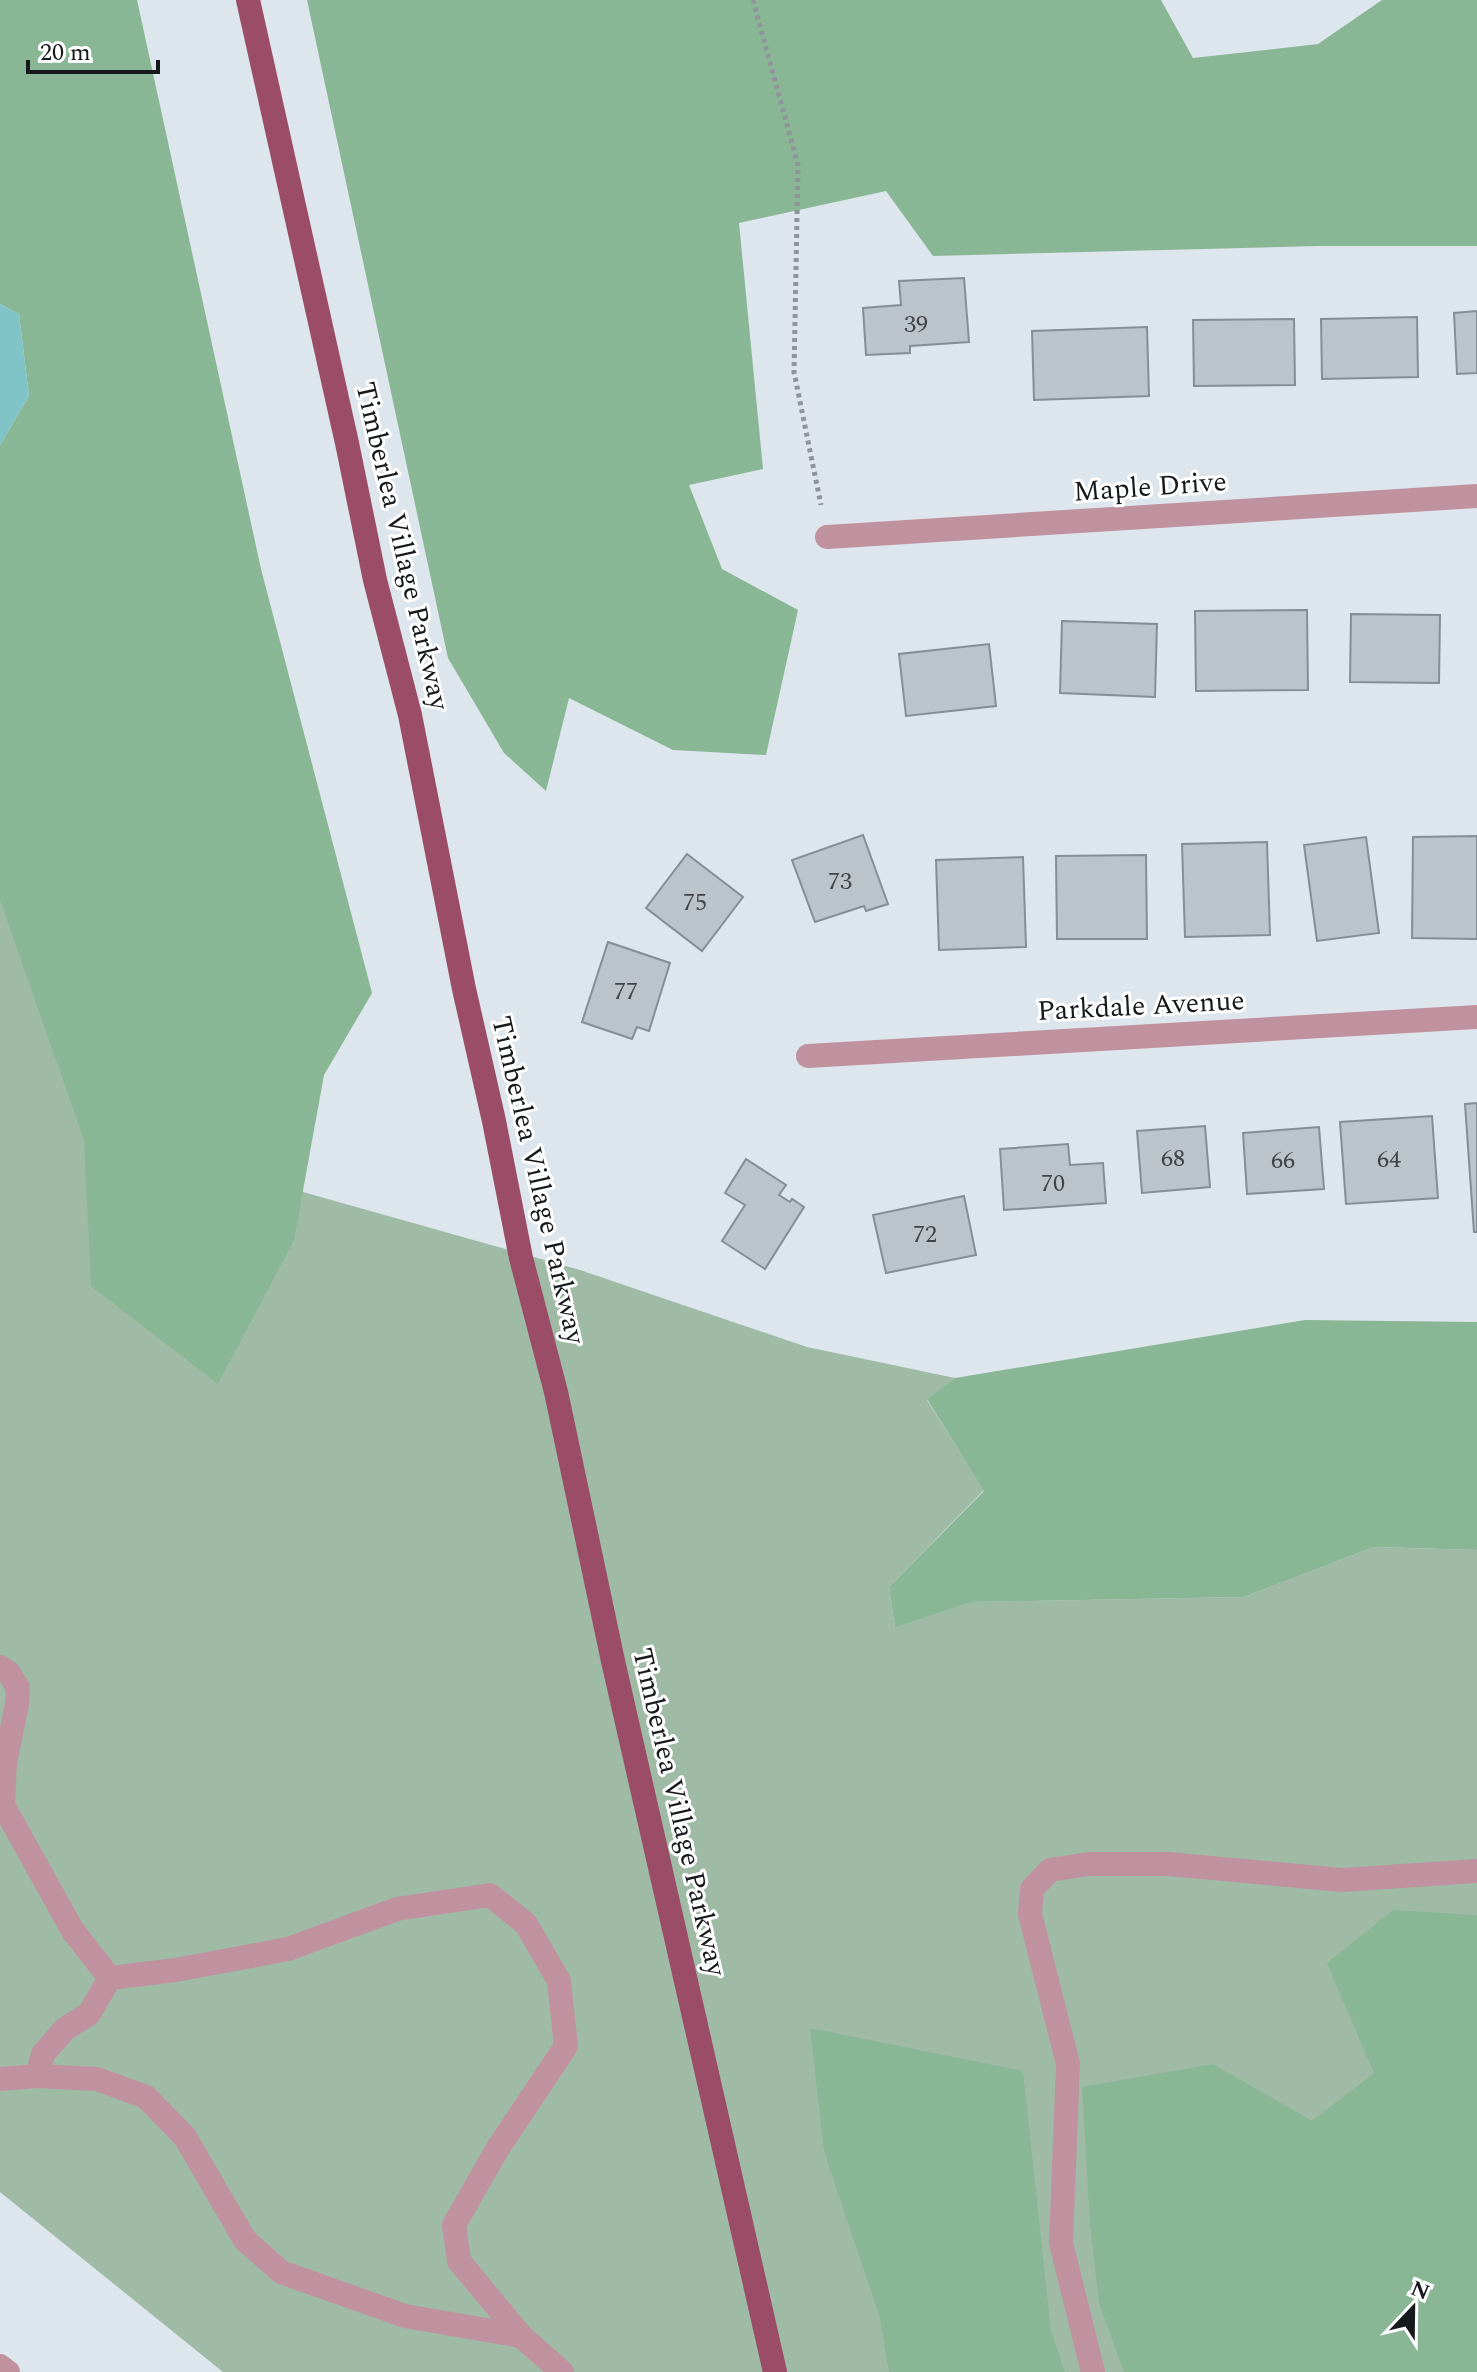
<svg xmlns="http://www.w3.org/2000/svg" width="1477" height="2372" viewBox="0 0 1477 2372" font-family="Spectral,serif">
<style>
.green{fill:#9fbba6}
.forest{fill:#89b695}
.water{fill:#81c4c7}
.building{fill:#bbc3cb;stroke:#868e95;stroke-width:2}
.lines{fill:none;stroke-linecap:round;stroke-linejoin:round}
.path{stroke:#8e949a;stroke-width:5;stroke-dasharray:4 4;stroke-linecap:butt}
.minor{stroke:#c0929f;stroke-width:24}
.major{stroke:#9b4c66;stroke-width:24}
.labels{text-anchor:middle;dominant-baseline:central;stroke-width:6;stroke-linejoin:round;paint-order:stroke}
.number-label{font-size:24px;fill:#404448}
.street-label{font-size:28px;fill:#171a1d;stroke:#fff}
</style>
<rect width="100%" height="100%" fill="#dde5ed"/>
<path class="green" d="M0,854L214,1167L580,1270L807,1347L955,1378L927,1400L984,1490L889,1587L895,1628L970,1602L1244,1597L1374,1547L1477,1550V2372H223L0,2192Z"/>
<g class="forest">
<path d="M0,0H137L261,569L372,993L324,1075L294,1240L218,1384L91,1286L84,1140L0,900V445L29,396L19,314L0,304Z"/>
<path d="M307,0H1161L1193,58L1318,44L1382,0H1477V246H1318L933,256L886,191L739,223L763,469L689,485L722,569L798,610L766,755L673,750L569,698L546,791L504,753L448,658Z"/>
<path d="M1305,1320L1477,1322V1550L1374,1547L1244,1597L971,1602L895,1628L889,1587L984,1491L927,1399L955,1378Z"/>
<path d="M1393,1910L1477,1915V2372H1124L1099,2303L1090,2224L1082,2087L1213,2064L1312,2121L1374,2073L1327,1963Z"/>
<path d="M810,2028L1023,2071L1051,2331L1065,2372H889L880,2318L824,2151Z"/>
</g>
<path class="water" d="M0,304L19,314L29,396L0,445Z"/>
<g class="building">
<path d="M964,278L969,342L910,346V353L866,355L863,308L901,305L899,281Z"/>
<path d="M1477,311V373L1457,374L1454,313Z"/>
<path d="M1417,317L1418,377L1322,379L1321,319Z"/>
<path d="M1294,319L1295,385L1194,386L1193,320Z"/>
<path d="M1147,327L1149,396L1034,400L1032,331Z"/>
<path d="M1307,610L1308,690L1196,691L1195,611Z"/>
<path d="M1351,614L1440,615L1439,683L1350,682Z"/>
<path d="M1062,621L1157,624L1155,697L1060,693Z"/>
<path d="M989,644L996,706L906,716L899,654Z"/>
<path d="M863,835L888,904L866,911L864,906L815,922L792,860Z"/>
<path d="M1477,836V939L1412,938L1413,837Z"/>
<path d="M1366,837L1379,933L1317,941L1304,845Z"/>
<path d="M1267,842L1270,935L1185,937L1182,844Z"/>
<path d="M687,854L743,897L702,951L646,908Z"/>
<path d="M1146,855L1147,939H1057L1056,856Z"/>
<path d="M1023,857L1026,947L939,950L936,860Z"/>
<path d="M608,942L670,963L649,1031L637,1027L632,1039L582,1022Z"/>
<path d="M1477,1103V1232H1474L1465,1104Z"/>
<path d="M1432,1116L1438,1198L1346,1204L1340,1122Z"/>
<path d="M1205,1126L1210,1187L1142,1193L1137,1131Z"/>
<path d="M1319,1127L1324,1189L1247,1194L1243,1133Z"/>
<path d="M1068,1144L1070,1165L1103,1163L1106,1203L1004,1210L1000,1149Z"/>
<path d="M746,1159L786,1185L779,1195L790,1202L792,1199L804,1207L765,1269L722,1241L745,1205L725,1193Z"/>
<path d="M964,1196L976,1255L886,1273L873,1215Z"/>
</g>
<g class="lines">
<path class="path" d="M753,0L798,165L794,372L821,505"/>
<g class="minor">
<path d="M827,537L1477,496"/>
<path d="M808,1056L1477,1017"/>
<path d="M0,1667L9,1673L18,1688L17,1704L5,1763L3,1805L73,1931L110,1978"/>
<path d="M37,2076L43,2054L65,2029L89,2014L110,1978L176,1970L288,1949L397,1909L490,1895L526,1924L559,1981L566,2046L498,2148L454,2225L459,2261L521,2336L562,2372"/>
<path d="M0,2079L37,2076L97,2079L146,2097L185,2137L245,2240L281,2272L405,2316L521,2336"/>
<path d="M0,2366L8,2372"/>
<path d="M1093,2372L1061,2243L1068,2064L1030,1914L1032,1889L1050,1870L1088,1864H1168L1342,1880L1477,1871"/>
</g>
<path class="major" d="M248,0L347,443L375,580L410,715L464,989L494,1121L521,1258L556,1392L613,1661L775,2372"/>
</g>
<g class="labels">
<g class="number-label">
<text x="916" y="325">39</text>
<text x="840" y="882">73</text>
<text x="695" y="903">75</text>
<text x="626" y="992">77</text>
<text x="1173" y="1159">68</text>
<text x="1389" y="1160">64</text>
<text x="1283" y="1161">66</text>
<text x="1053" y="1184">70</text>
<text x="925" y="1235">72</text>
</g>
<g class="street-label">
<text transform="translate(1150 487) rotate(-4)">Maple Drive</text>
<text transform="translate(402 546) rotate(77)">Timberlea Village Parkway</text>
<text transform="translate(1141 1006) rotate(-3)">Parkdale Avenue</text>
<text transform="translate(538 1180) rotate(77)">Timberlea Village Parkway</text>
<text transform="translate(679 1812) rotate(77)">Timberlea Village Parkway</text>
</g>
</g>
<g transform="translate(1413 2308) rotate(22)" stroke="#ffffff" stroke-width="6" paint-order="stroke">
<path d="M0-6L14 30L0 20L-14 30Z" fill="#171a1d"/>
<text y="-12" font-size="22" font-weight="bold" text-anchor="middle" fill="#171a1d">N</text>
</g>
<path d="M28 60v12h130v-12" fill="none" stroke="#171a1d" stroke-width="4"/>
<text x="40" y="60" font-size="24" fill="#171a1d" stroke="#ffffff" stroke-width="6" paint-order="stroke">20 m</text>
</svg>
